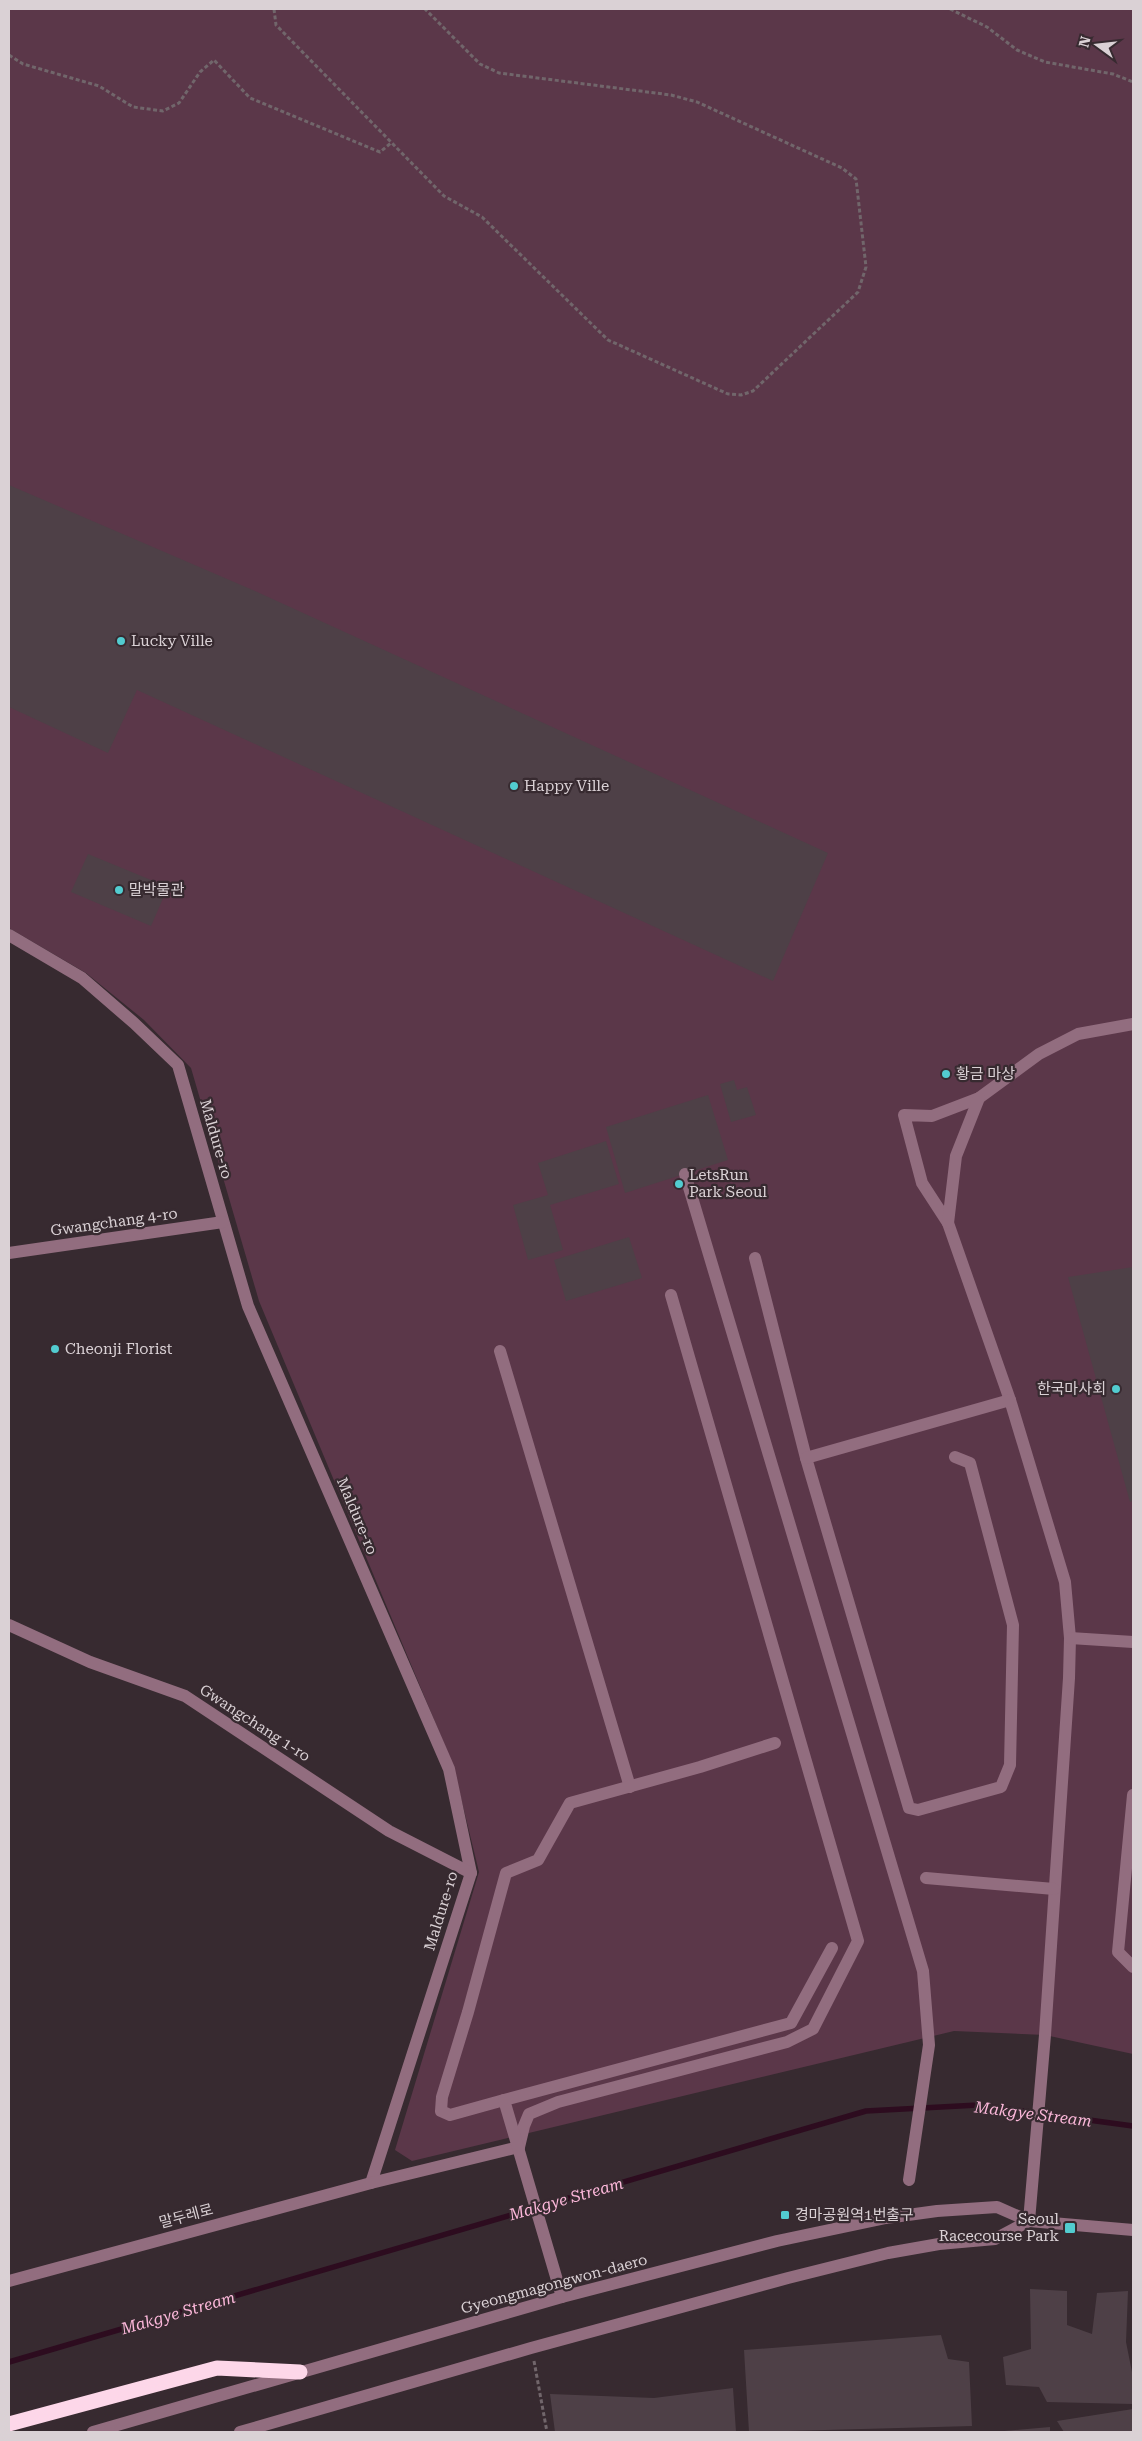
<svg xmlns="http://www.w3.org/2000/svg" width="1142" height="2441" viewBox="0 0 1142 2441" font-family="'Roboto Serif','Noto Sans KR',serif">
<style>
.green{fill:#5b3749}
.lines{fill:none;stroke-linecap:round;stroke-linejoin:round}
.stream{stroke:#2d0c1f;stroke-width:5.5}
.building{fill:#4e4047}
.path{stroke:#71666b;stroke-width:3;stroke-dasharray:4 2.5;stroke-linecap:butt}
.minor{stroke:#926d7f;stroke-width:12}
.highway{stroke:#fdd7e9;stroke-width:15}
.poi-dot{fill:#52ccd0;stroke:#372a30;stroke-width:2}
.labels{text-anchor:middle;dominant-baseline:central;stroke-width:4.5;stroke-linejoin:round;paint-order:stroke}
.poi-label{font-size:15px;fill:#dad1d5;stroke:#372a30;text-anchor:start}
.street-label{font-size:15px;fill:#dad1d5;stroke:#372a30}
.water-label{font-size:16px;font-style:italic;fill:#fcb8da;stroke:#372a30}
</style>
<rect width="100%" height="100%" fill="#372a30"/>
<path class="green" d="M9,9H1133V2054L1045,2035L954,2031L412,2161L395,2150L479,1872L453,1765L259,1301L191,1068L144,1020L86,973L9,928Z"/>
<g class="lines">
<path class="stream" d="M9,2362L866,2111L978,2105L1133,2126"/>
</g>
<g class="building">
<path d="M9,485L255,591L828,853L773,981L137,690L108,753L9,707Z"/>
<path d="M88,854L168,887L151,926L71,892Z"/>
<path d="M734,1080L737,1090L747,1087L756,1115L731,1122L720,1084Z"/>
<path d="M708,1095L728,1160L625,1193L606,1127Z"/>
<path d="M606,1141L619,1184L550,1205L563,1250L528,1260L513,1205L548,1195L538,1163Z"/>
<path d="M629,1237L642,1278L566,1301L554,1260Z"/>
<path d="M1133,1267V1501L1130,1502L1068,1277Z"/>
<path d="M1030,2289L1067,2291V2325L1092,2334L1097,2293L1128,2291L1126,2342L1133,2377V2404L1047,2402L1039,2387L1006,2385L1003,2357L1031,2349Z"/>
<path d="M941,2335L948,2359L969,2362L972,2426L749,2432L744,2350Z"/>
<path d="M733,2388L736,2432H555L550,2394L654,2398Z"/>
<path d="M1133,2409V2432H1064L1057,2421Z"/>
<path d="M1050,2427V2432H1004V2431Z"/>
</g>
<g class="lines">
<g class="path">
<path d="M274,9L276,25L444,196L482,217L608,340L728,394L741,395L753,391L858,292L866,267L856,179L842,168L697,102L671,95L499,73L480,64L425,9"/>
<path d="M950,9L987,27L1017,50L1045,62L1113,74L1133,82"/>
<path d="M9,55L23,64L99,86L133,107L163,111L179,103L200,72L214,60L250,98L380,152L391,143"/>
<path d="M534,2361L547,2432"/>
</g>
<g class="minor">
<path d="M9,935L82,978L134,1023L178,1065L248,1306L449,1769L471,1873L371,2183"/>
<path d="M1133,1024L1078,1034L1039,1054L979,1098L932,1116L904,1115L922,1183L948,1223L1010,1400L1065,1582L1070,1638L1069,1678L1045,2035L1029,2221L1133,2230"/>
<path d="M685,1174L923,1971L929,2045L909,2180"/>
<path d="M948,1223L956,1156L979,1098"/>
<path d="M9,1253L223,1222"/>
<path d="M755,1258L806,1458L909,1808L918,1810L1001,1787L1010,1765L1013,1625L970,1463L955,1457"/>
<path d="M500,1351L630,1787"/>
<path d="M806,1458L1010,1400"/>
<path d="M9,1625L90,1662L185,1696L389,1831L471,1873"/>
<path d="M1070,1638L1133,1642"/>
<path d="M1133,1795L1118,1952L1133,1967"/>
<path d="M926,1878L1054,1889"/>
<path d="M504,2100L450,2115L441,2111L442,2097L468,2012L506,1873L538,1860L570,1803L700,1767L775,1743"/>
<path d="M519,2147L524,2126L529,2114L558,2102L787,2042L813,2029L858,1941L671,1295"/>
<path d="M9,2281L371,2183L519,2147"/>
<path d="M562,2297L504,2100L791,2023L832,1948"/>
<path d="M93,2432L562,2297L777,2241L886,2218L937,2211L997,2207L1029,2221L995,2239L939,2244L888,2253L788,2278L531,2348L240,2432"/>
</g>
<path class="highway" d="M9,2424L217,2368L300,2372"/>
</g>
<g class="poi-dot">
<circle cx="121" cy="641" r="5"/>
<circle cx="514" cy="786" r="5"/>
<circle cx="119" cy="890" r="5"/>
<circle cx="946" cy="1074" r="5"/>
<circle cx="679" cy="1184" r="5"/>
<circle cx="55" cy="1349" r="5"/>
<circle cx="1116" cy="1389" r="5"/>
<rect x="780" y="2210" width="10" height="10" rx="2.5"/>
<rect x="1064" y="2222" width="12" height="12" rx="2.5"/>
</g>
<g class="labels">
<g class="poi-label">
<text x="131" y="641">Lucky Ville</text>
<text x="524" y="786">Happy Ville</text>
<text x="129" y="890">말박물관</text>
<text x="956" y="1074">황금 마상</text>
<text x="689" y="1175">LetsRun<tspan x="689" dy="17">Park Seoul</tspan></text>
<text x="65" y="1349">Cheonji Florist</text>
<text x="1106" y="1389" text-anchor="end">한국마사회</text>
<text x="795" y="2215">경마공원역1번출구</text>
<text x="1059" y="2219" text-anchor="end">Seoul<tspan x="1059" dy="17">Racecourse Park</tspan></text>
</g>
<g class="street-label">
<text transform="translate(216 1139) rotate(74)">Maldure-ro</text>
<text transform="translate(114 1222) rotate(-8)">Gwangchang 4-ro</text>
<text transform="translate(357 1516) rotate(67)">Maldure-ro</text>
<text transform="translate(255 1723) rotate(33)">Gwangchang 1-ro</text>
<text transform="translate(441 1911) rotate(-73)">Maldure-ro</text>
<text transform="translate(186 2216) rotate(-15)">말두레로</text>
<text transform="translate(554 2284) rotate(-15)">Gyeongmagongwon-daero</text>
</g>
<g class="water-label">
<text transform="translate(1033 2114) rotate(7)">Makgye Stream</text>
<text transform="translate(566 2199) rotate(-16)">Makgye Stream</text>
<text transform="translate(178 2313) rotate(-16)">Makgye Stream</text>
</g>
</g>
<rect width="1142" height="2441" fill="none" stroke="#dad1d5" stroke-width="20"/>
<g transform="translate(1097 45) rotate(285)" stroke="#372a30" stroke-width="4" paint-order="stroke">
<path d="M0-4L9 19L0 12L-9 19Z" fill="#dad1d5"/>
<text y="-8" font-size="14" font-weight="bold" text-anchor="middle" fill="#dad1d5">N</text>
</g>
</svg>
